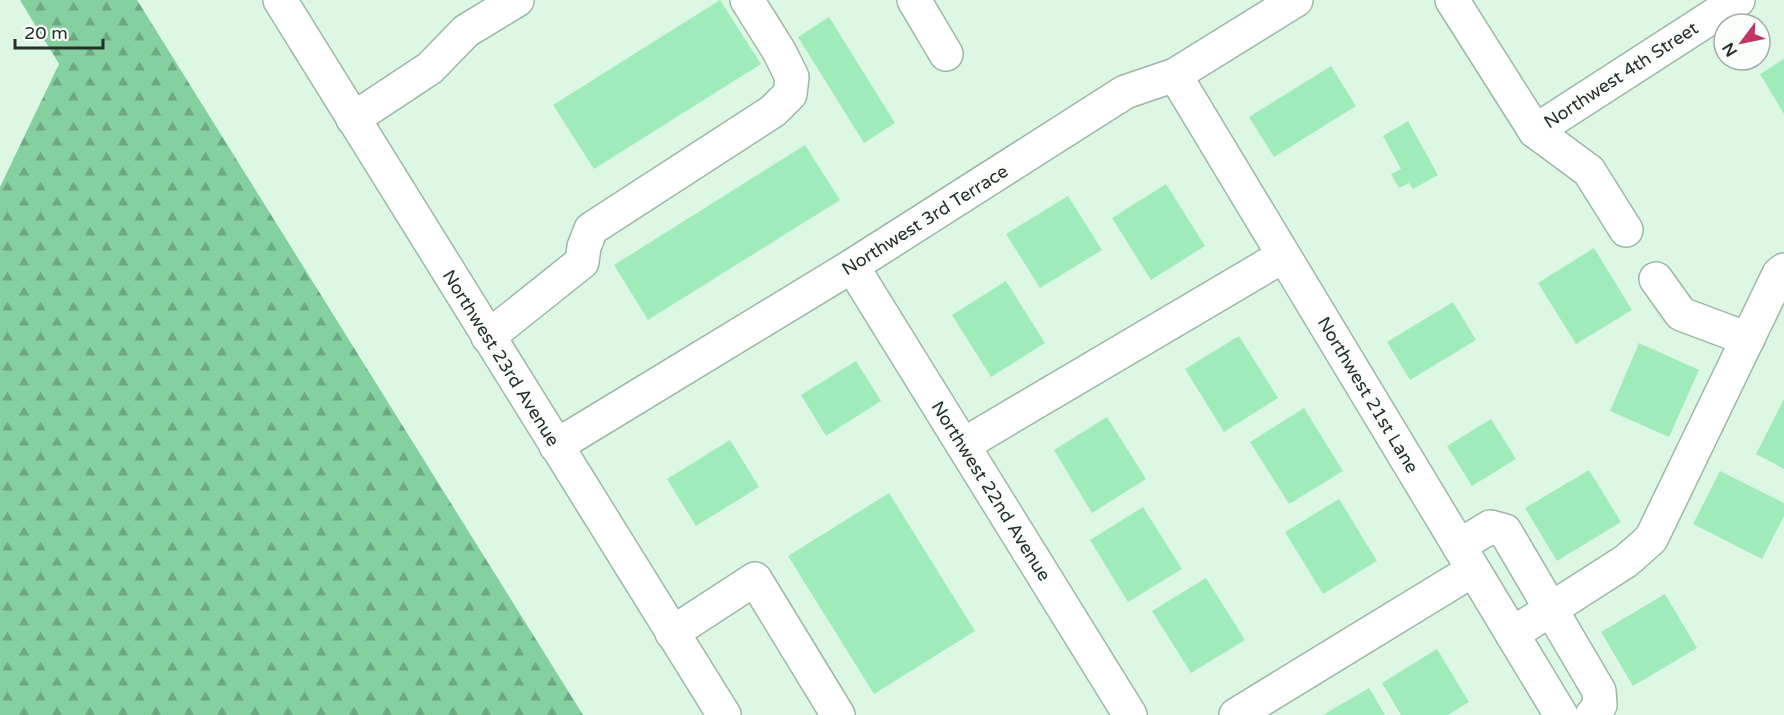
<svg xmlns="http://www.w3.org/2000/svg" width="1784" height="715" viewBox="0 0 1784 715" font-family="'Varela Round',sans-serif">
<style>
.forest{fill:url(#forest-firs)}
.building{fill:#9fecba}
.lines{fill:none;stroke-linecap:round;stroke-linejoin:round}
.minor-casing{stroke:#9db7a5;stroke-width:36}
.major-casing{stroke:#9db7a5;stroke-width:36}
.minor{stroke:#fff;stroke-width:33}
.major{stroke:#fff;stroke-width:33}
.labels{text-anchor:middle;dominant-baseline:central;stroke-width:5;stroke-linejoin:round;paint-order:stroke}
.street-label{font-size:18px;fill:#263029;stroke:#f9fefa}
</style>
<defs>
<pattern id="forest-firs" width="22" height="20" patternUnits="userSpaceOnUse" patternTransform="scale(1.5)"><rect width="22" height="20" fill="#84d09f"/><path d="M5 1l3.5 6h-7zM16 11l3.5 6h-7z" fill="#6ca982"/></pattern>
</defs>
<rect width="100%" height="100%" fill="#ddf7e5"/>
<path class="forest" d="M20,0H137L583,715H0V187L59,64Z"/>
<g class="building">
<path d="M720,0L761,64L594,169L553,105Z"/>
<path d="M829,17L895,123L864,143L798,37Z"/>
<path d="M1784,59V114L1760,74Z"/>
<path d="M1331,66L1356,106L1274,157L1249,117Z"/>
<path d="M1408,121L1438,175L1413,189L1409,183L1399,188L1391,174L1401,169L1383,136Z"/>
<path d="M805,145L840,200L648,320L614,265Z"/>
<path d="M1166,184L1205,246L1151,280L1112,218Z"/>
<path d="M1068,196L1102,250L1040,288L1006,234Z"/>
<path d="M1594,248L1632,310L1576,344L1538,283Z"/>
<path d="M1006,281L1045,343L991,377L952,315Z"/>
<path d="M1453,302L1476,340L1410,380L1387,342Z"/>
<path d="M1239,336L1278,398L1224,432L1185,369Z"/>
<path d="M1639,343L1699,370L1669,437L1610,411Z"/>
<path d="M856,361L881,401L826,436L801,395Z"/>
<path d="M1784,399V469L1756,454Z"/>
<path d="M1304,408L1343,471L1289,504L1250,442Z"/>
<path d="M1107,417L1146,479L1092,513L1054,450Z"/>
<path d="M1491,419L1516,459L1472,486L1447,446Z"/>
<path d="M730,440L759,487L696,526L667,479Z"/>
<path d="M1589,470L1621,522L1557,561L1525,508Z"/>
<path d="M1720,471L1784,503V516L1762,559L1693,524Z"/>
<path d="M889,493L975,631L874,694L788,556Z"/>
<path d="M1339,499L1377,561L1323,594L1285,532Z"/>
<path d="M1143,507L1182,569L1128,602L1090,540Z"/>
<path d="M1206,578L1245,640L1191,673L1152,611Z"/>
<path d="M1665,594L1697,648L1633,686L1601,632Z"/>
<path d="M1437,649L1469,702L1448,715H1401L1382,683Z"/>
<path d="M1369,688L1385,715H1323Z"/>
</g>
<g class="lines">
<g class="minor-casing">
<g id="minor">
<path d="M914,0L946,54"/>
<path d="M1452,0L1535,131L1589,171L1626,230"/>
<path d="M1175,75L1561,715"/>
<path d="M353,119L430,68L466,31L517,0"/>
<path d="M1535,131L1738,0"/>
<path d="M852,266L1130,715"/>
<path d="M1656,279L1681,314L1748,339"/>
<path d="M488,337L582,262L584,247L591,229L773,111L790,94L792,77L779,51L747,0"/>
<path d="M963,445L1283,256"/>
<path d="M556,446L852,266L1125,92L1175,75L1296,0"/>
<path d="M1459,546L1490,527L1505,531L1599,691L1600,705L1592,715"/>
<path d="M672,633L755,579L838,715"/>
<path d="M1512,634L1626,561L1651,539L1779,274L1784,270"/>
<path d="M1236,715L1473,570"/>
</g>
</g>
<g class="major-casing">
<path id="major" d="M280,0L724,715"/>
</g>
<use href="#minor" class="minor"/>
<use href="#major" class="major"/>
</g>
<g class="labels">
<g class="street-label">
<text transform="translate(1621 75) rotate(-33)">Northwest 4th Street</text>
<text transform="translate(925 220) rotate(-32)">Northwest 3rd Terrace</text>
<text transform="translate(501 358) rotate(58)">Northwest 23rd Avenue</text>
<text transform="translate(1368 395) rotate(59)">Northwest 21st Lane</text>
<text transform="translate(991 491) rotate(58)">Northwest 22nd Avenue</text>
</g>
</g>
<g transform="translate(1742 42) rotate(238)"><circle r="28" fill="#f9fefa" stroke="#a5aca6" stroke-width="1.5"/>
<path d="M0-4.5L10 22L0 15L-10 22Z" fill="#c23464"/>
<text y="-9" font-size="16" font-weight="bold" text-anchor="middle" fill="#263029">N</text>
</g>
<path d="M15 39v9h88v-9" fill="none" stroke="#263029" stroke-width="3"/>
<text x="24" y="39" font-size="18" fill="#263029" stroke="#f9fefa" stroke-width="4.5" paint-order="stroke">20 m</text>
</svg>
